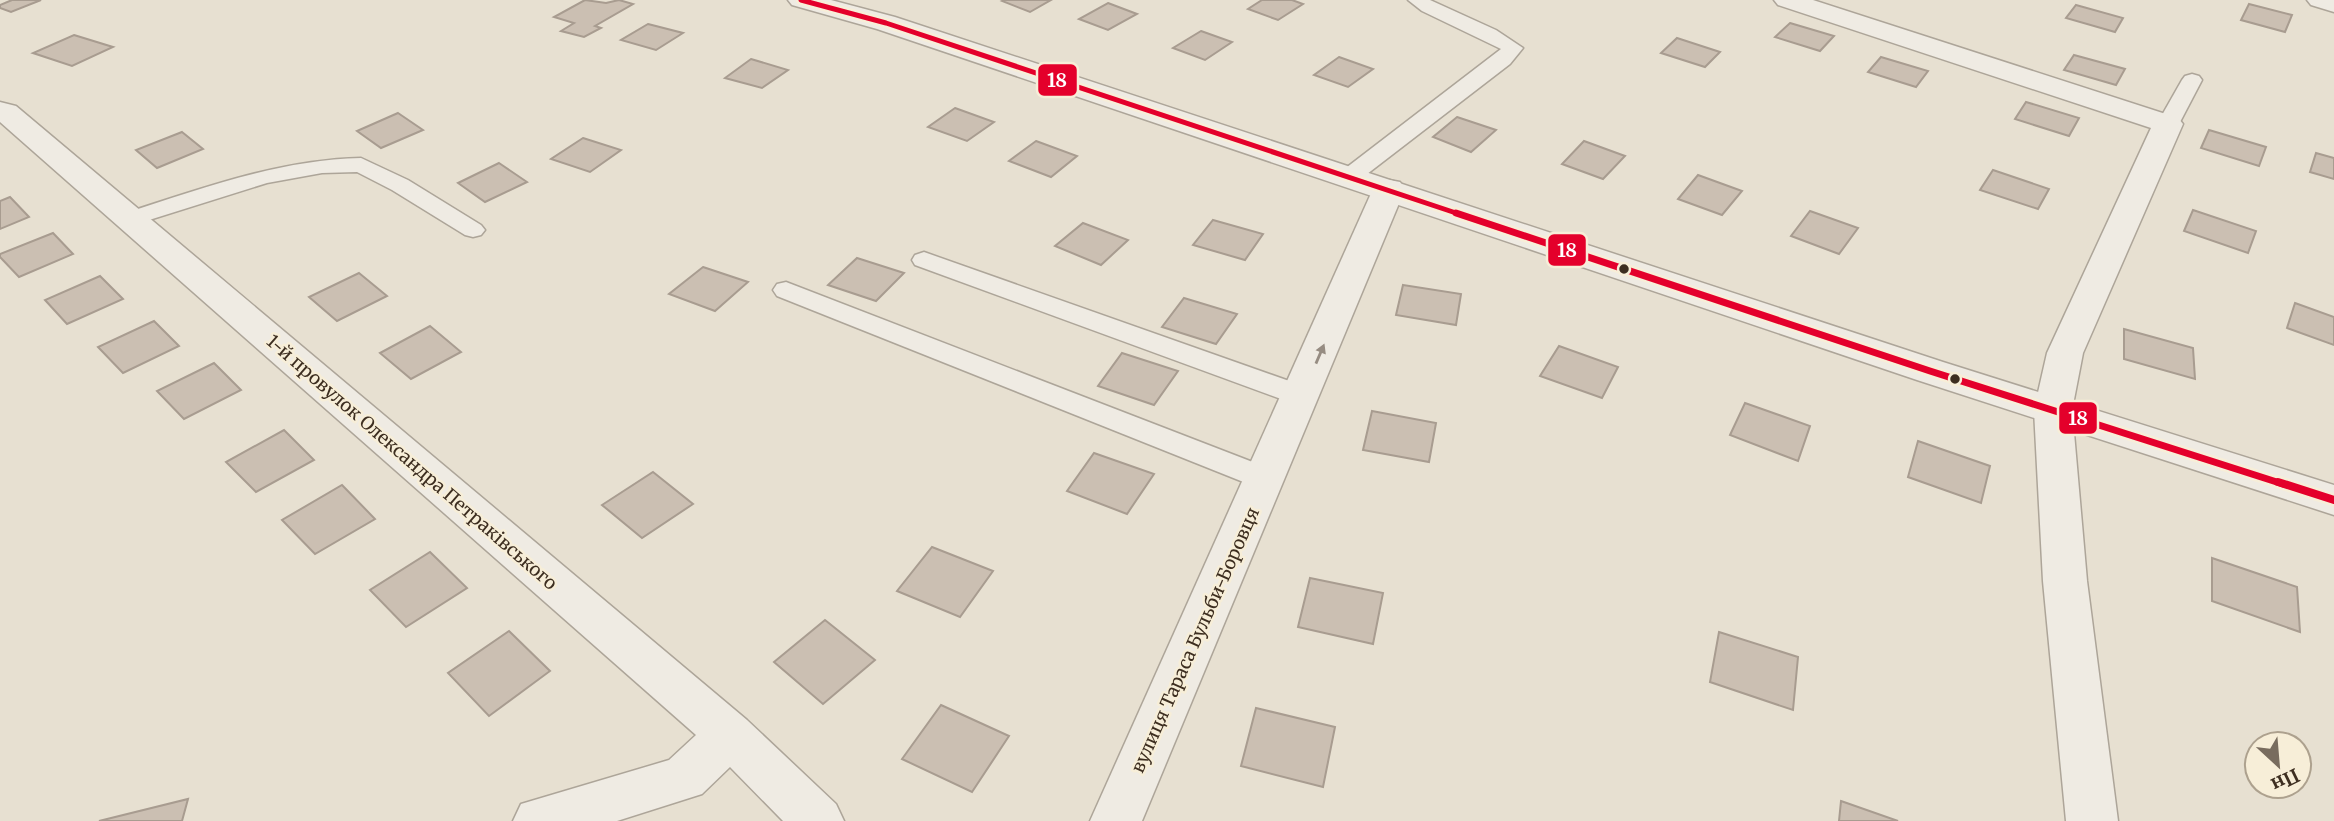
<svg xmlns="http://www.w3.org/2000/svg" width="2334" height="821" viewBox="0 0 2334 821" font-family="Merriweather,serif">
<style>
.building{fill:#cbbfb2;stroke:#a89c90;stroke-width:2}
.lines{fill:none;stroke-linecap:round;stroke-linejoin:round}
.service-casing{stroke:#ada599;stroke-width:3}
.minor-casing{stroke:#ada599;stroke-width:3}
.tertiary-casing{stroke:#ada599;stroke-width:3}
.service{fill:#efebe3;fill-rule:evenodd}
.minor{fill:#efebe3;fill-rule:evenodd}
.tertiary{fill:#efebe3;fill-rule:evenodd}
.bus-1-far2-casing{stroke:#f7eed8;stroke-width:10}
.bus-1-far1-casing{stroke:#f7eed8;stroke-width:12}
.bus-1-casing{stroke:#f7eed8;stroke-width:13}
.bus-1-far2{stroke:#e4002b;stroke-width:5}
.bus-1-far1{stroke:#e4002b;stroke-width:7}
.bus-1{stroke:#e4002b;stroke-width:8}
.oneway{fill:#968c82}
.bus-dot{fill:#3d2e20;stroke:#f7eed8;stroke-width:2.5}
.labels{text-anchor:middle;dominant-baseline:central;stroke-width:5;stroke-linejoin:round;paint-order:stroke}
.street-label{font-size:18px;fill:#3d2e20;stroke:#f7eed8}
.line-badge{stroke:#f7eed8;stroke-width:2.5}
.badge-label{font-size:19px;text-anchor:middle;font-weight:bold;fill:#fff}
</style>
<rect width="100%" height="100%" fill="#e7e0d1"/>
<g class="building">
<path d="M12,0H41L11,12L0,8V5Z"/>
<path d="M585,0L606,3L619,0L633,4L595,26L601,28L584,37L561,31L574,23L554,17Z"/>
<path d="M1004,0H1051L1030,12L1002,1Z"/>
<path d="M1262,0H1292L1303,4L1278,20L1248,9Z"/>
<path d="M1108,3L1137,14L1108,30L1079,19Z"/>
<path d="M2249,4L2292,15L2285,32L2241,20Z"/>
<path d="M2076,5L2123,18L2115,32L2066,18Z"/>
<path d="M1790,23L1834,36L1820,51L1775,37Z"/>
<path d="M648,24L683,33L656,50L621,40Z"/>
<path d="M1201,31L1232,42L1205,60L1173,48Z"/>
<path d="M74,35L113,47L72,66L33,53Z"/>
<path d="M1677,38L1720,52L1705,67L1661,53Z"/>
<path d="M2074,55L2125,69L2116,85L2064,70Z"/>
<path d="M1339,57L1373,69L1348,87L1314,75Z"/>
<path d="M1881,57L1928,71L1916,87L1868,72Z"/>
<path d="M751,59L788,70L762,88L725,78Z"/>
<path d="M2026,102L2079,118L2069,136L2015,119Z"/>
<path d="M955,108L994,122L967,141L928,127Z"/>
<path d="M398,113L423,130L381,148L357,131Z"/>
<path d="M1457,117L1496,130L1471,152L1433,137Z"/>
<path d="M2209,130L2266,147L2259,166L2201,148Z"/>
<path d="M182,132L203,149L157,168L136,150Z"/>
<path d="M583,138L621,150L590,172L551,159Z"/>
<path d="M1036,141L1077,156L1051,177L1009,161Z"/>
<path d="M1584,141L1625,156L1603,179L1562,164Z"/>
<path d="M2316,153L2334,158V179L2310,172Z"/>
<path d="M499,163L527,182L485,202L458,183Z"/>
<path d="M1993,170L2049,189L2038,209L1980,190Z"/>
<path d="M1698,175L1742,191L1722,215L1678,199Z"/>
<path d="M10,197L29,217L0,229V201Z"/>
<path d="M2193,210L2256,231L2248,253L2184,231Z"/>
<path d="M1810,211L1858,228L1839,254L1791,236Z"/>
<path d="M1213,220L1263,234L1245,260L1193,245Z"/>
<path d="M1083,223L1128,240L1101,265L1055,246Z"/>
<path d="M53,233L73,254L19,277L0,257V254Z"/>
<path d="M857,258L904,273L876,301L828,285Z"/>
<path d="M703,267L748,282L715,311L669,294Z"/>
<path d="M359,273L387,296L337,321L309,297Z"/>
<path d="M100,276L123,299L67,324L45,300Z"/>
<path d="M1403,285L1461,294L1456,325L1396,315Z"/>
<path d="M1184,298L1237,314L1216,344L1162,327Z"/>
<path d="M2295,303L2334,317V345L2287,328Z"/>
<path d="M154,321L179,346L123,373L98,347Z"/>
<path d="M430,326L461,352L411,379L380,353Z"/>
<path d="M2124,329L2193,348L2195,379L2124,359Z"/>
<path d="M1559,346L1618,367L1602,398L1540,376Z"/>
<path d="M1122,353L1178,371L1154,405L1098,386Z"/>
<path d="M214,363L241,390L184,419L157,391Z"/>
<path d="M1745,403L1810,426L1798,461L1730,435Z"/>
<path d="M1372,411L1436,423L1429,462L1363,450Z"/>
<path d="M284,430L314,460L256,492L226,462Z"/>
<path d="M1918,441L1990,466L1981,503L1908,477Z"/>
<path d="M1094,453L1154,474L1127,514L1067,491Z"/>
<path d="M653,472L693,504L642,538L602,505Z"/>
<path d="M342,485L375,519L315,554L282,520Z"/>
<path d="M932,547L993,571L960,617L897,591Z"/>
<path d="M430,552L467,588L406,627L370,590Z"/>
<path d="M2212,558L2297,587L2300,632L2212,601Z"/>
<path d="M1310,578L1383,593L1373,644L1298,627Z"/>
<path d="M825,620L875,660L823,704L774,662Z"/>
<path d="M509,631L550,671L489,716L448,673Z"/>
<path d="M1719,632L1798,657L1793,710L1710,682Z"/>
<path d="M941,705L1009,736L972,792L902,759Z"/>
<path d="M1256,708L1335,727L1323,787L1241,766Z"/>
<path d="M188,799L182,821H99Z"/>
<path d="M1841,801L1898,821H1839Z"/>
</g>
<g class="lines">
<g class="service-casing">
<g id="service">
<path d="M1408,0H1430L1496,30L1523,48L1510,64L1358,181H1342L1339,176L1342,171L1501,49L1422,11Z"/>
<path d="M2192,74L2199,76L2202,80L2179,124L2176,129H2160L2157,124L2182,80L2185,76Z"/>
<path d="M361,158L408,180L481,225L485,230L481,235L473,237L465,235L392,190L357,172L322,173L267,183L130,226L122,224L118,219L122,214C201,189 277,160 361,158Z"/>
<path d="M924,252L1312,389L1316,396L1312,403L1302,405L1292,403L915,265L912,260L915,255Z"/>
<path d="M786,282L1276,471L1281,479L1276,487L1266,490L1256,487L777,296L773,290L777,284Z"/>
</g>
</g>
<g class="minor-casing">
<g id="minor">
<path d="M1774,0H1813L2178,118L2183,124L2083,353L2072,410L2087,581L2118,821H2066L2043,581L2034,410L2047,353L2151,128L1778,5Z"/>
<path d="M2307,0H2334V12L2311,5Z"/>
<path d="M0,102L16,106L747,720L836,804L844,821H783L730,767L702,794L617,821H513L521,804L669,760L696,735L0,122Z"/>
<path d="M1389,180L1400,182L1405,189L1142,821H1090L1373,189L1378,182Z"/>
</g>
</g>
<g class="tertiary-casing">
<path id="tertiary" d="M788,0H831L895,17L1943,362L2334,485V515L1917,380L877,29L792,5Z"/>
</g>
<use href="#service" class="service"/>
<use href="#minor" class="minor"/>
<use href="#tertiary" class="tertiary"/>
<g class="bus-1-far2-casing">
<path id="bus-1-far2" d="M801,0L886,23L1462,215"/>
</g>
<g class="bus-1-far1-casing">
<path id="bus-1-far1" d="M1456,213L1930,371L2283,484"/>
</g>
<g class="bus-1-casing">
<path id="bus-1" d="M2278,482L2334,500"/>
</g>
<use href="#bus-1-far2" class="bus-1-far2"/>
<use href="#bus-1-far1" class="bus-1-far1"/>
<use href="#bus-1" class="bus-1"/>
</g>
<defs><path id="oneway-solid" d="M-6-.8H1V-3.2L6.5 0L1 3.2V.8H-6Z" transform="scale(1.75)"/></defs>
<use class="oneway" href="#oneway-solid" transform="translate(1320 354) rotate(-67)"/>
<g class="bus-dot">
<circle cx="1624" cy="269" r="6"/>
<circle cx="1955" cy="379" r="6"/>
</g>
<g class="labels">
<g class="street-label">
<text transform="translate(412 462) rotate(41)">1-й провулок Олександра Петраківського</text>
<text transform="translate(1195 640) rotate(-66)">вулиця Тараса Бульби-Боровця</text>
</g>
</g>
<g class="line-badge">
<rect x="1037" y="63" width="41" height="34" rx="7" fill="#e4002b"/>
<rect x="1547" y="233" width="40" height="34" rx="7" fill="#e4002b"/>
<rect x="2058" y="401" width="40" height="34" rx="7" fill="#e4002b"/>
</g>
<g class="badge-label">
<text x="1057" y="87">18</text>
<text x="1567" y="257">18</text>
<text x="2078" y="425">18</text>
</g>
<g transform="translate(2278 765) rotate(154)"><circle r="33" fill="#f7eed8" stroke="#ada18e" stroke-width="2"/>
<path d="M0-5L12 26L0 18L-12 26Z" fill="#786c5e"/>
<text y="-10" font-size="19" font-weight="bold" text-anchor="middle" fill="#3d2e20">Пн</text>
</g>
</svg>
